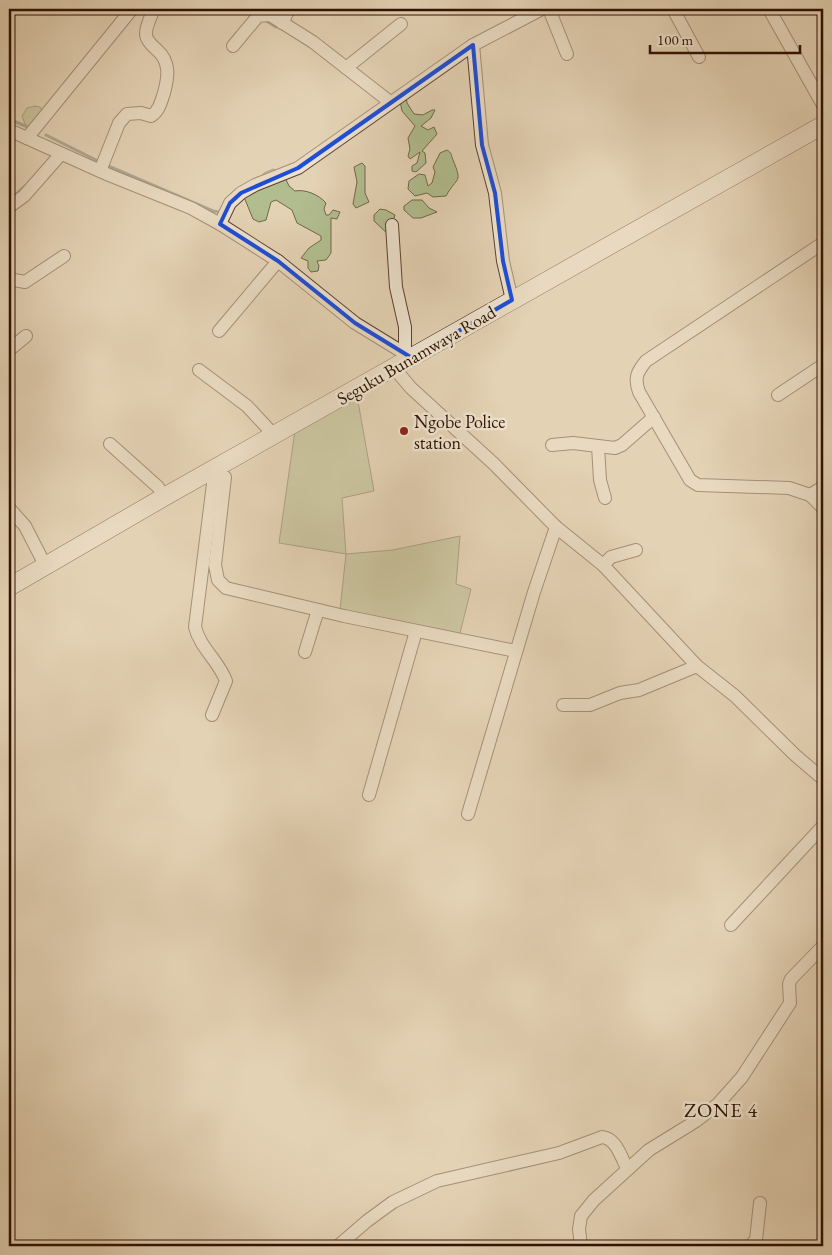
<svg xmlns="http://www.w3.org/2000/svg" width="832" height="1255" viewBox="0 0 832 1255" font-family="'EB Garamond',serif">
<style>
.green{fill:#b1bd8f;stroke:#706748}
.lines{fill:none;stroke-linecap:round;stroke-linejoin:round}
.stream{stroke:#6c7569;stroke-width:3}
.street-casing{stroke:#5c412d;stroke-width:14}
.secondary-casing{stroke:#2e1100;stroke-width:19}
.street{stroke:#ede2ce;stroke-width:12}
.secondary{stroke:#ede2ce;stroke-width:18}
.marked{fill:none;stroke:#1d4ed8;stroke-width:4;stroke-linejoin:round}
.poi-dot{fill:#8f2418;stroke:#ede2ce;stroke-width:2}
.labels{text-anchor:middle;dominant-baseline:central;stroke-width:5;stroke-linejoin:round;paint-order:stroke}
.street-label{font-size:18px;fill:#2e1100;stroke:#ede2ce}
.poi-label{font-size:18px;fill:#2e1100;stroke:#ede2ce;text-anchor:start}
.quarter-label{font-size:20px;letter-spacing:1px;fill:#2e1100;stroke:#ede2ce}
</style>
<rect width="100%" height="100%" fill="#e4d2b4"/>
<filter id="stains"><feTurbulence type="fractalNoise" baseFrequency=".004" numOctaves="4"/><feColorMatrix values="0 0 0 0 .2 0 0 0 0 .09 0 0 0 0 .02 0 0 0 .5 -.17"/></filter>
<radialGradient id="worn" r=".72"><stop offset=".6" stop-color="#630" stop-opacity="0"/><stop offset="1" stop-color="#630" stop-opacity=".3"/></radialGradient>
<g class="green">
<path d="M406,97L407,103L414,114L423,115L432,110H435L431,118L421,126L428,130L434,127L437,134L422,151L425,153L426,163L416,172L412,171V166L417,163L420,152L410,159L408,156L410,149L408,138L415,126L402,111L400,101Z"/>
<path d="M35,106L40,107L43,112L30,128L25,124L22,116L27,108Z"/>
<path d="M447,150C452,153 451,155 453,160C463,184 457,176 446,196L433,197L427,193L415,196L408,189L409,181L419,174L425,175L428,186L432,183L435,172L433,167L440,153Z"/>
<path d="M362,163L365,166V193L369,202L356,208L353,204L357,182L354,167Z"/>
<path d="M273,169L283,173L289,186L295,191C306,189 319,195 326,203L324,209L326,215H329L333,210L340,212L337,219L331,218V253L326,260L317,261L319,266L318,271L311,272L308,268V261L301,258L309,248L321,240V236L297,223L292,210L276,200L271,202L266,220L259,222L253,219L244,197L264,173Z"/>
<path d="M412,200H422L429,208L437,212L421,218H413L404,210V206Z"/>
<path d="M380,209L386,210L395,215L389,235L374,221V215Z"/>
<path d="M357,396L374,491L342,498L346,554L393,550L460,536L456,584L471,589L459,637L340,610L346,554L279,543L295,430Z"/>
</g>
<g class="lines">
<g class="stream">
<path d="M265,20L276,27"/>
<path d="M9,119L30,128"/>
<path d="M46,135L98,161"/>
<path d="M106,165L213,211L219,212"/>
<path d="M13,197L25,186"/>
</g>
<g class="street-casing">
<g id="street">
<path d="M549,9L567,54"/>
<path d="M673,9L699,57"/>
<path d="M769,9L823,105"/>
<path d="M282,23L289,9"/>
<path d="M473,45L482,145L495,193L503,261L512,300"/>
<path d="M233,46L258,16L270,15L313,42L390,102"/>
<path d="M346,68L401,24"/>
<path d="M9,130L109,175L191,208L220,224L278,261L355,323L412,358"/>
<path d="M27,138L132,9"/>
<path d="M100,171L119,123L127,114L141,113L151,116C159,111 161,102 164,93C168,78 171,62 157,50C153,46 147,42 146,35C145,28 151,16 154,9"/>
<path d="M9,207L24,196L61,154"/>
<path d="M220,224L230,203L241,193L255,185L298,168L473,45L542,9"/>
<path d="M392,225L396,287L405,327V354"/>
<path d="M823,243L646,361C637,372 634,378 639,392L690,480L698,485L789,488L810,495L823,508"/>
<path d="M9,279L25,282L64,256"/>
<path d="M219,331L278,261"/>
<path d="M9,350L26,336"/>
<path d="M394,368L411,388L494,464L556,527L603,565L697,666L735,696L795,755L823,779"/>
<path d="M199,370L247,406L274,435"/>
<path d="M778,395L823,365"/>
<path d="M110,444L158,487L164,497"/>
<path d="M552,445L573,443L615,448L622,445L654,417"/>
<path d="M598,446L600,480L605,498"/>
<path d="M225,477L215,565L218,580L226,588L344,616L516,651"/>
<path d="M810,495L823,487"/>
<path d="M9,508L25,526L45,565"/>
<path d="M603,565L611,557L636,550"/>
<path d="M305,652L318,610"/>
<path d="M563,705H590L620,693L639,690L697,666"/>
<path d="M212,715L226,681C219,661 200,648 195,627L215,468"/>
<path d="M369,795L416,631"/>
<path d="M468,814L534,592L556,527"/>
<path d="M731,925L823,826"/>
<path d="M338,1246L367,1221L393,1202L437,1181L559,1153L602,1137C616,1138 621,1157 627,1168"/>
<path d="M581,1246L579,1229L581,1216L594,1200L649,1150L696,1121L718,1104L742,1077L790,1003L789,984L791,979L823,946"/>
<path d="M750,1246L756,1240L760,1203"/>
</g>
</g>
<g class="secondary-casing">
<path id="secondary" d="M9,587L164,497L823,125"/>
</g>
<use href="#street" class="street"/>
<use href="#secondary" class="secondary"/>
</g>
<path d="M0 0H832V1255H0ZM473,45L482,145L495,193L503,261L512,300L412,358L355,323L278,261L220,224L230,203L241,193L298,168Z" fill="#e4d2b4" fill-opacity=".55" fill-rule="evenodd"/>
<path class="marked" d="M473,45L482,145L495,193L503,261L512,300L412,358L355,323L278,261L220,224L230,203L241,193L298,168Z"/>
<circle class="poi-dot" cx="404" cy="431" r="5"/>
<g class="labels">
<g class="street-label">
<text transform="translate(416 355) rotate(-30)">Seguku Bunamwaya Road</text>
</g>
<g class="poi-label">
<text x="414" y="421">Ngobe Police<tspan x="414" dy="21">station</tspan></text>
</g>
<g class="quarter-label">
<text x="721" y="1110">ZONE 4</text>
</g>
</g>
<rect width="832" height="1255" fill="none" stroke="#e4d2b4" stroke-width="30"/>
<rect x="10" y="10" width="812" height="1235" fill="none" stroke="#2e1100" stroke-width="2.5"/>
<rect x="15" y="15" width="802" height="1225" fill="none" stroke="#2e1100"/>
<path d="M650 45v8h150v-8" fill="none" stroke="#2e1100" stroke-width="2.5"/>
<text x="657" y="45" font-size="15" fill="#2e1100" stroke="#ede2ce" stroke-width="4" paint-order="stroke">100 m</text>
<rect width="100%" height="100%" filter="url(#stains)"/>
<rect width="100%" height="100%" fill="url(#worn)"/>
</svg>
